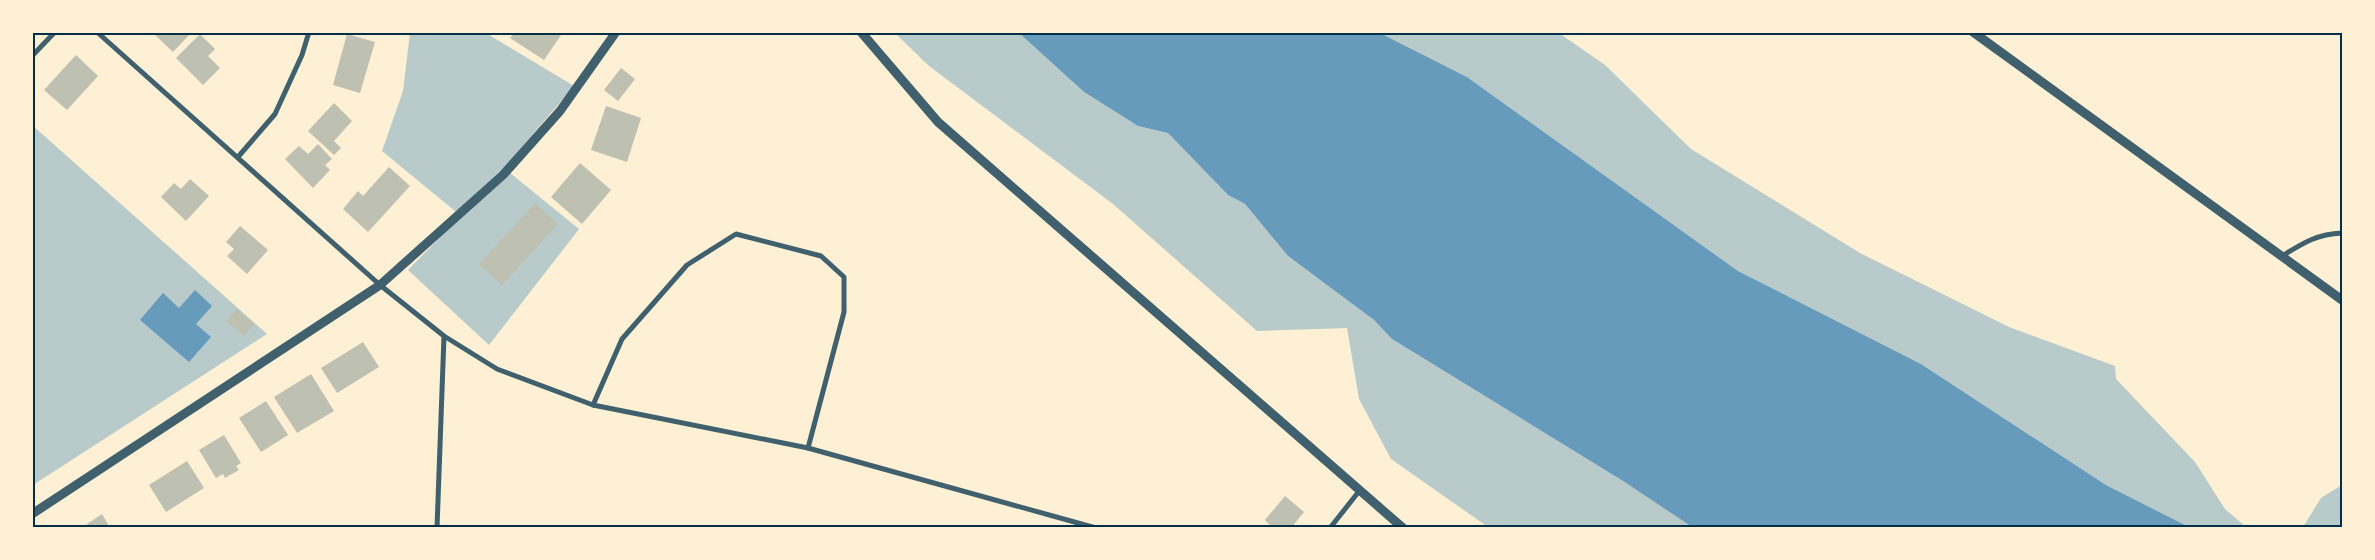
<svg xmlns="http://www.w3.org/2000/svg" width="2375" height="560" viewBox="0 0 2375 560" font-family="Inter,sans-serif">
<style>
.green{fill:#b9caca}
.water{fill:#669bbc}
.building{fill:#bec0b2}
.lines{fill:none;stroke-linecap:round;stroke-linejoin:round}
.minor{stroke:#3f606c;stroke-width:5}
.tertiary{stroke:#3f606c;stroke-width:9}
.neatline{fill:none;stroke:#003049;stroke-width:2}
</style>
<rect width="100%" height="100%" fill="#fdf0d5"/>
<g class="green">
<path d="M410,33H486L574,86L504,168L579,229L489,345L408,270L461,216L382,151L403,91Z"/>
<path d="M895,33H1019L1084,92L1138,126L1168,133L1228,195L1245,204L1288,256L1374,320L1392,339L1623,481L1692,527H1488L1391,459L1359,399L1347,328L1257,331L1113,204L929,66Z"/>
<path d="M1380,33H1559L1605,65L1691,149L1860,253L2009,327L2115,366L2116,379L2195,462L2225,509L2246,527H2189L2106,485L1921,364L1738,271L1467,77Z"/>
<path d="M32,125L267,334L33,485Z"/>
<path d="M2342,485V527H2303L2321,498Z"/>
</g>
<g class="water">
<path d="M1019,33H1380L1467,77L1738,271L1921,364L2106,485L2189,527H1692L1623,481L1392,339L1374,320L1288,256L1245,204L1228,195L1168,133L1138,126L1084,92Z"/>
<path d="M195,290L212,306L196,324L211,337L189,362L140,320L163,293L179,308Z"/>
</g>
<g class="building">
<path d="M152,32H192L173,52Z"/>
<path d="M515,32H557L561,35L544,60L510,38Z"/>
<path d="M200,34L215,49L208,56L220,68L203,85L176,58Z"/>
<path d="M347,34L375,42L360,93L333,85Z"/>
<path d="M76,55L98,76L67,110L44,90Z"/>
<path d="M621,68L635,79L618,101L604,90Z"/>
<path d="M334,103L352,121L334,141L341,148L334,155L308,131Z"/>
<path d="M606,106L641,118L627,162L591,150Z"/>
<path d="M318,144L332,159L325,165L330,170L313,188L285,159L299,146L308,154Z"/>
<path d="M580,163L611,190L582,224L551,197Z"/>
<path d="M389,167L410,186L368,232L343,209L358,191L363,196Z"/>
<path d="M190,179L209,196L186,221L161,197L174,183L181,189Z"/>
<path d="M535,203L558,224L502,285L479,264Z"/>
<path d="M240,226L268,250L247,274L227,256L234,249L226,242Z"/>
<path d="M237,309L254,324L244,336L226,321Z"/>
<path d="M363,342L379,367L337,393L321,368Z"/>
<path d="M311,374L334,411L297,433L274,397Z"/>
<path d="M266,401L288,435L261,452L239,418Z"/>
<path d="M224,435L241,463L236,466L239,470L225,478L223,474L216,478L199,450Z"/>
<path d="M187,461L204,488L166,512L149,485Z"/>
<path d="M1285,496L1304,512L1291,528H1273L1265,520Z"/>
<path d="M102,514L110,528H81Z"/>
</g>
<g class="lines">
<g class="minor">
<path d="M97,32L380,285L444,336L497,369L593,405L808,448L1096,528"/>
<path d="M32,56L55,32"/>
<path d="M238,157L275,114L302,55L309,32"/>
<path d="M2282,256C2303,243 2317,234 2342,233"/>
<path d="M593,405L622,339L687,265L736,234L821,256L844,277V312L808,448"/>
<path d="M437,528L444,336"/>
<path d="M1330,528L1360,490"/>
</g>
<g class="tertiary">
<path d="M861,32L938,122L1403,528"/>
<path d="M1973,32L2342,300"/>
<path d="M32,514L380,285L503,175L560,111L616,32"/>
</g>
</g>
<rect width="2375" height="560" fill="none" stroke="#fdf0d5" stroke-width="68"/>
<rect x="34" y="34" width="2307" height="492" class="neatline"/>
</svg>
